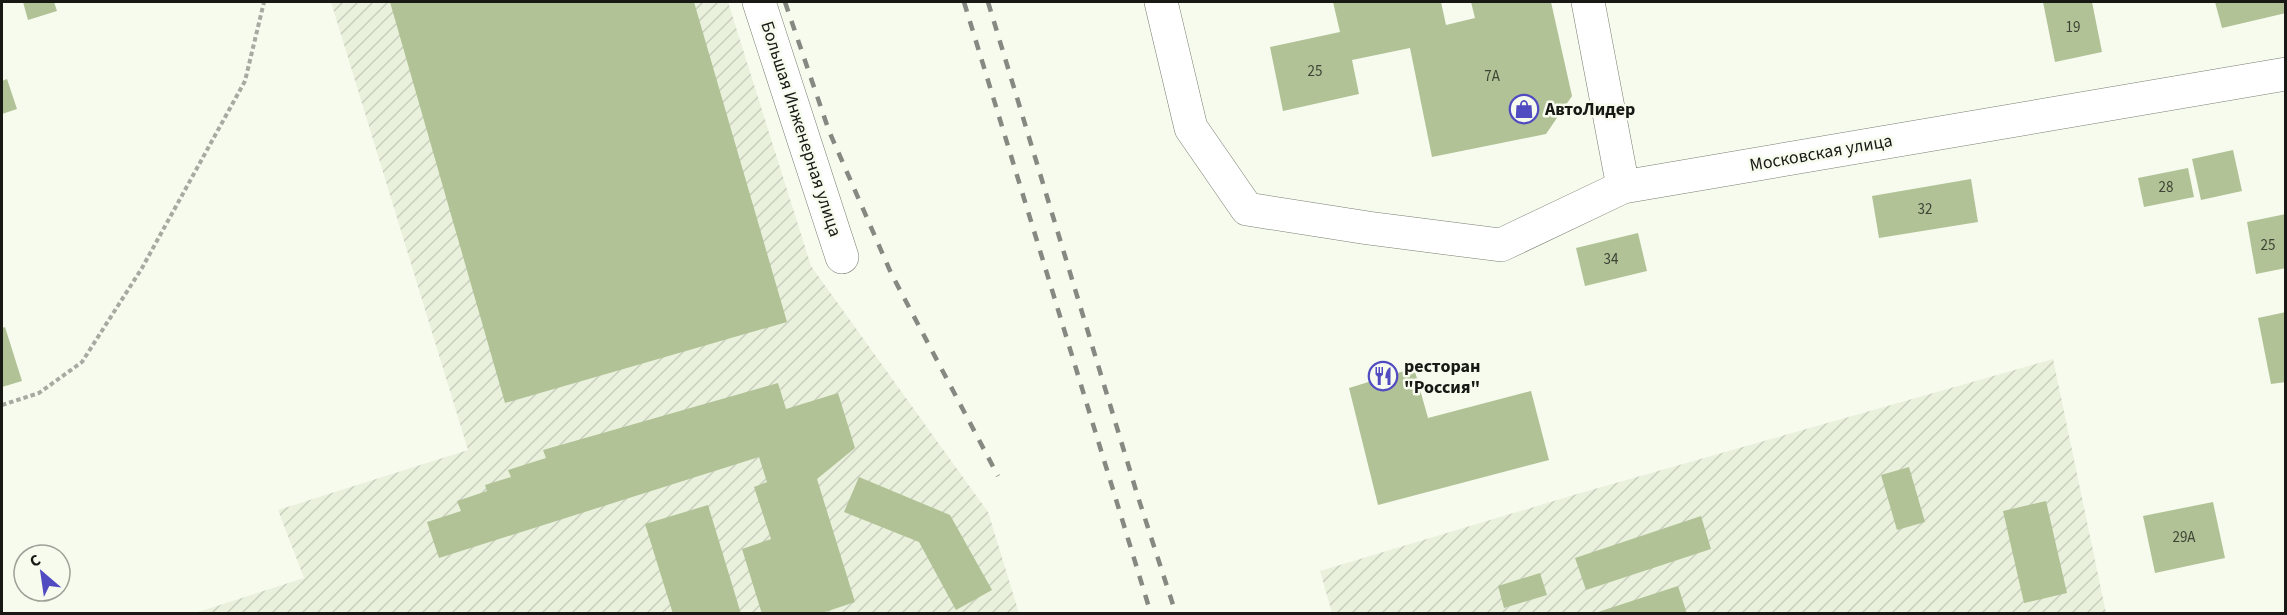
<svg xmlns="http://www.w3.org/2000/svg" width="2287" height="615" viewBox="0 0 2287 615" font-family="'Source Sans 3',sans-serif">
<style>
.industrial{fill:url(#industrial-furrows)}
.building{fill:#b1c296}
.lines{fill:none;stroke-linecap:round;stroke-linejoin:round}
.minor-casing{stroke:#797e72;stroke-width:34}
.path{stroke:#a7aaa0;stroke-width:4;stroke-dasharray:4.5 3;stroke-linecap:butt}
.minor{stroke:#fff;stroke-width:33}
.rail{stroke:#868981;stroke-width:4.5;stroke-dasharray:10 10;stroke-linecap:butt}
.labels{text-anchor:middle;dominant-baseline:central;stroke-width:5;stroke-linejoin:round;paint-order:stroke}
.number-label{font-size:15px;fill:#3e4335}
.poi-label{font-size:18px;font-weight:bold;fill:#181915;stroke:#f6fbee;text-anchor:start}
.street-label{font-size:18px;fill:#181915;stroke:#f6fbee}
</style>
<defs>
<pattern id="industrial-furrows" width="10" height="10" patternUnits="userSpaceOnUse" patternTransform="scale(1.5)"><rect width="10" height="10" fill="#e9f1dc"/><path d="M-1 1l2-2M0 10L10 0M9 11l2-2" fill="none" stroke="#c7cebc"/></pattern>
</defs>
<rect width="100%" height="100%" fill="#f6fbee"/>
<g class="industrial">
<path d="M331,2H728L811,266L988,512L1019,613L192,614L304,578L278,510L468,450Z"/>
<path d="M2053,359L2106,613H1332L1320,571L1577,494Z"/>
</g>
<g class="building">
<path d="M23,2H54L57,11L28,20Z"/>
<path d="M390,2H694L787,322L505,403Z"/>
<path d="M1333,2H1441L1446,25L1475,18L1471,2H1551L1572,96L1546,134L1432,157L1410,48L1352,60L1359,94L1283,111L1270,47L1340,32Z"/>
<path d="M2043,2H2092L2102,52L2055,62Z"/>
<path d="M2215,2H2286V13L2222,28Z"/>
<path d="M7,79L17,109L2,114V81Z"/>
<path d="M2233,150L2242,191L2201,200L2192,159Z"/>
<path d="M2188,168L2194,197L2144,207L2138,178Z"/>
<path d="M1971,179L1978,222L1879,238L1872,196Z"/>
<path d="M2286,214V268L2256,274L2247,222Z"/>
<path d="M1638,233L1647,271L1585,286L1576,248Z"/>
<path d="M2286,312V382L2271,384L2258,318Z"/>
<path d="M5,327L22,381L2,387V328Z"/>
<path d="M1414,368L1428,418L1531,391L1549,460L1378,505L1349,388Z"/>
<path d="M778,383L786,409L838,393L855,448L817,479L855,602L819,614H762L742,549L771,539L754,487L767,482L759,457L439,558L427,522L461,511L457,501L487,491L485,485L511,477L508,470L546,458L543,450Z"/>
<path d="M1909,467L1925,522L1897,530L1881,475Z"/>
<path d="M859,477L950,515L992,590L956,610L919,542L844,512Z"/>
<path d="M2046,501L2067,593L2024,603L2003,511Z"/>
<path d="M2213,502L2225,558L2155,573L2143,516Z"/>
<path d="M708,505L741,614H673L645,524Z"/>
<path d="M1701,516L1711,549L1586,590L1575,558Z"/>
<path d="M1540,573L1547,595L1504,608L1498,586Z"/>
<path d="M1678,586L1687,614H1595V613Z"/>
</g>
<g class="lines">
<g class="minor-casing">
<g id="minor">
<path d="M759,2L842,257"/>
<path d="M1161,2L1191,128L1247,209L1368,228L1501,245L1623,187L2286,74"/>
<path d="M1588,2L1623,187"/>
</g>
</g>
<path class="path" d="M2,405L39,393L82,362L142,268L245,81L264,2"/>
<use href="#minor" class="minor"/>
<g class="rail">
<path d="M785,2L829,131L891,273L998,476"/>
<path d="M964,2L1151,614"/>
<path d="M988,2L1138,497L1176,614"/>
</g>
</g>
<defs>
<g id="shop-ring" transform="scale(1.5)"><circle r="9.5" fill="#f6fbee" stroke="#514bc2" stroke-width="1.5"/><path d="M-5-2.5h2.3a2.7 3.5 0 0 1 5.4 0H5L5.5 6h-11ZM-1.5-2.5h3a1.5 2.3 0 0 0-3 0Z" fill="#514bc2"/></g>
<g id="restaurant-ring" transform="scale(1.5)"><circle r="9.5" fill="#f6fbee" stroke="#514bc2" stroke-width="1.5"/><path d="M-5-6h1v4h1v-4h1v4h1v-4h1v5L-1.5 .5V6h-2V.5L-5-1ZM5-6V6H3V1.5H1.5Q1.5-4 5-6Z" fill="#514bc2"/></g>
</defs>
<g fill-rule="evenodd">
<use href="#shop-ring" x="1524" y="109"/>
<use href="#restaurant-ring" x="1383" y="376"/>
</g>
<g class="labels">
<g class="number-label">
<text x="2073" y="27">19</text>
<text x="1315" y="71">25</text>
<text x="1492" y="76">7А</text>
<text x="2166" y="187">28</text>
<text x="1925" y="209">32</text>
<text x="2268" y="245">25</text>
<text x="1611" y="259">34</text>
<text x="2184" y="537">29А</text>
</g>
<g class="poi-label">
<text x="1545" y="109">АвтоЛидер</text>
<text x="1404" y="366">ресторан<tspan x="1404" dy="21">"Россия"</tspan></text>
</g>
<g class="street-label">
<text transform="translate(801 129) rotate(72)">Большая Инженерная улица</text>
<text transform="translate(1821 153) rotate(-10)">Московская улица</text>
</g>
</g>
<rect width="2287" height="615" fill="none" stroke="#181915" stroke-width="6"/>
<g transform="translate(42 573) rotate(331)"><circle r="28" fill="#f6fbee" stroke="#9da197" stroke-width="1.5"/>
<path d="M0-4.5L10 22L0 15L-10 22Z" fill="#514bc2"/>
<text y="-9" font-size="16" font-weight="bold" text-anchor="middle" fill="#181915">С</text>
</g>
</svg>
